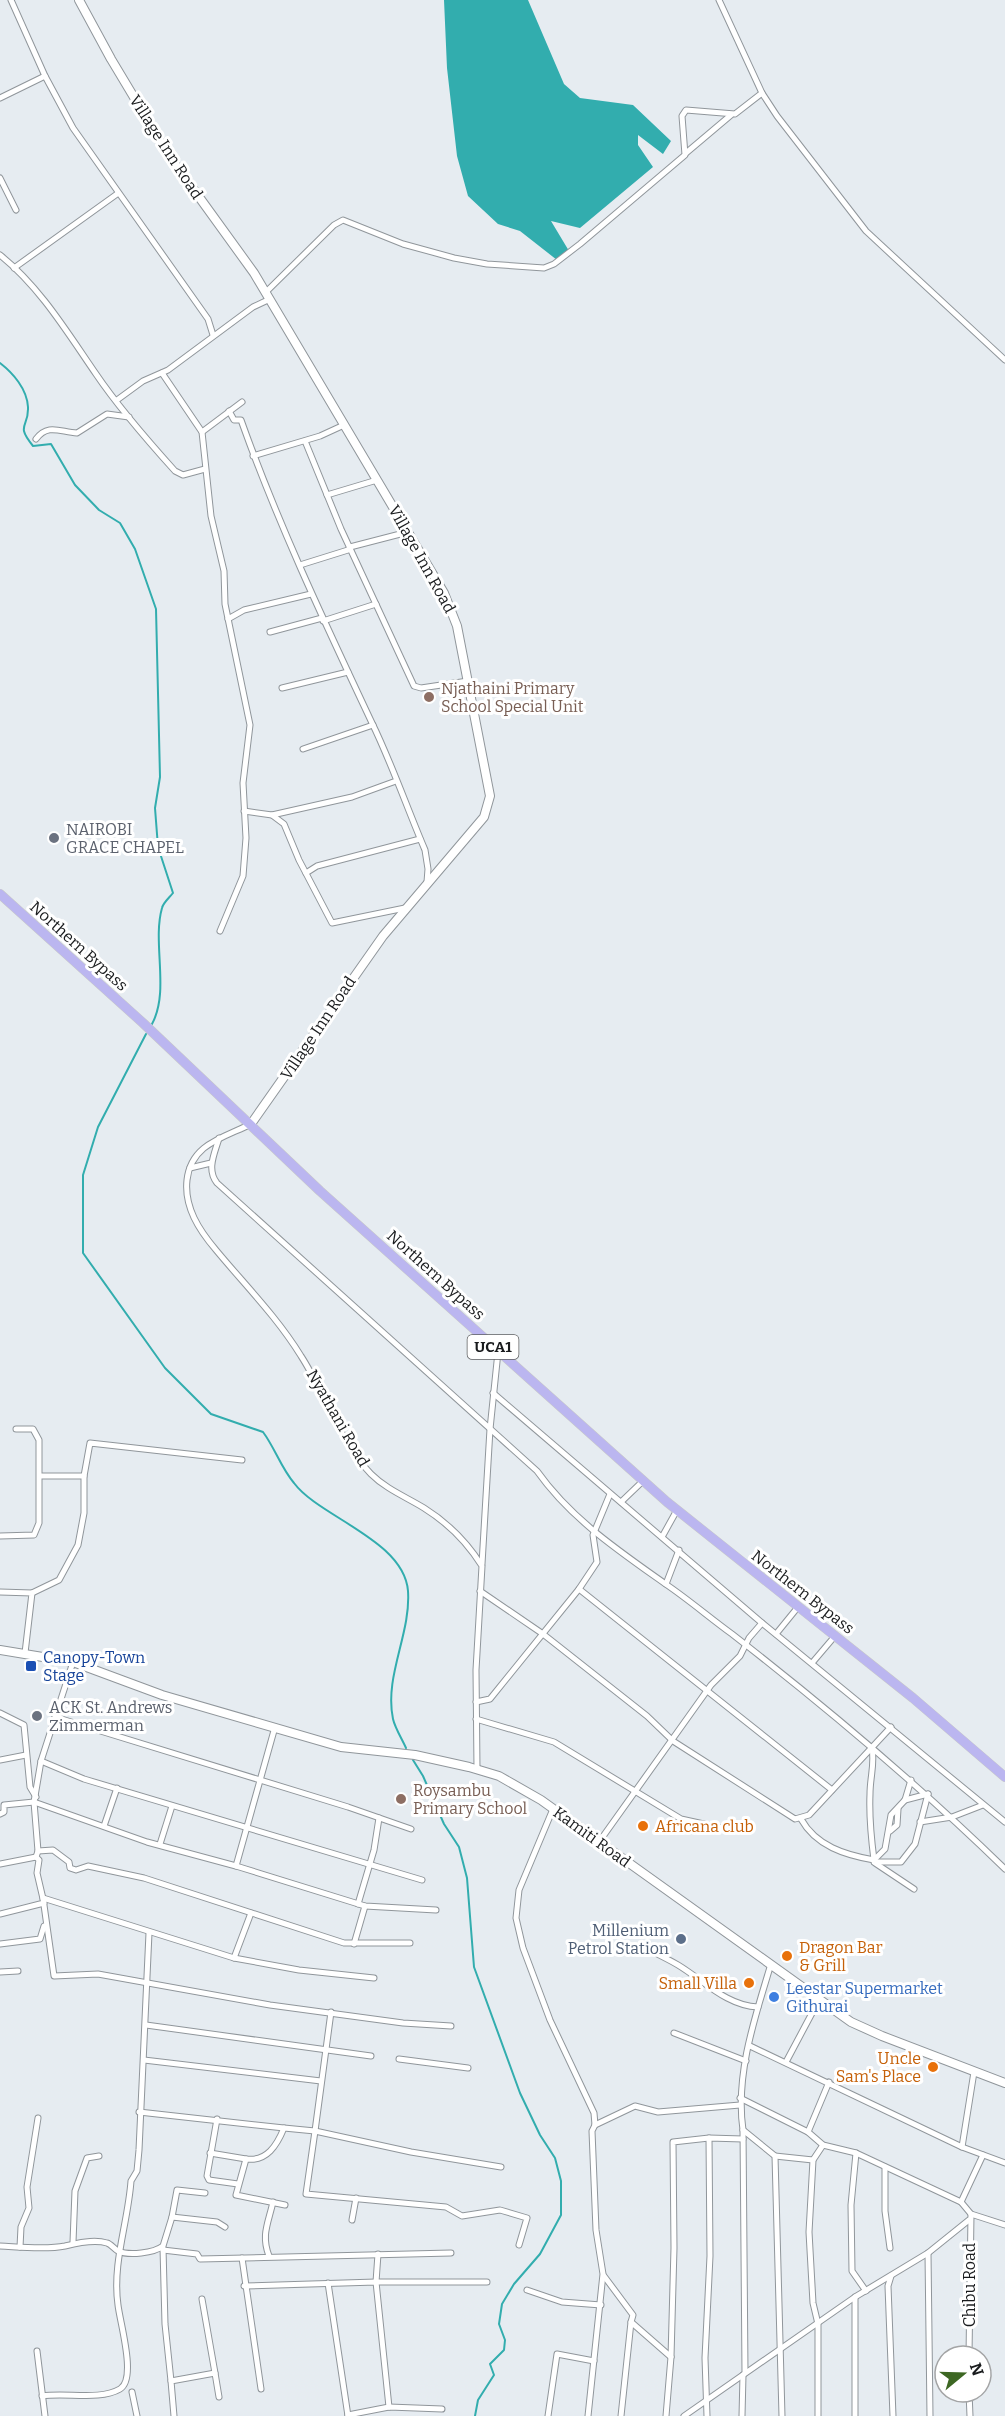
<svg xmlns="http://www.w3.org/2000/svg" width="1005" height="2416" viewBox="0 0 1005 2416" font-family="Bitter,serif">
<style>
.water{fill:#32adae}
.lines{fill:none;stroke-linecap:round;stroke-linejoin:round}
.stream{stroke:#32adae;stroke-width:2}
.street-casing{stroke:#90969b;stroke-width:7}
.secondary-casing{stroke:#90969b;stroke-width:10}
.primary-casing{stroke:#c8c8c9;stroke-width:10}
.street{stroke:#fff;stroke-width:5}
.secondary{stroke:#fff;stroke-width:8}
.primary{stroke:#bbb6f0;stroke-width:9}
.education-dot{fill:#8d6e63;stroke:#fff;stroke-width:2}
.worship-dot{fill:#6b7280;stroke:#fff;stroke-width:2}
.transit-dot{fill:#1a4fb4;stroke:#fff;stroke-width:2}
.food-dot{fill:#e8710a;stroke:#fff;stroke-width:2}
.service-dot{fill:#5c6f8a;stroke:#fff;stroke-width:2}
.shop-dot{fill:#3f7fe0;stroke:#fff;stroke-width:2}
.labels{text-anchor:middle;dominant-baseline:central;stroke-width:6;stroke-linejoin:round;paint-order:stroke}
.shield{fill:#fff;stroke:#5e5f61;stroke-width:1.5}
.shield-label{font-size:15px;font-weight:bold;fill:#191b1d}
.street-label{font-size:16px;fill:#191b1d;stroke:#fff}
.education-label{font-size:16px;fill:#785e54;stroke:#fff;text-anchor:start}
.worship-label{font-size:16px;fill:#5b616d;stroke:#fff;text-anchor:start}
.transit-label{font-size:16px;fill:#164399;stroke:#fff;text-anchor:start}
.food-label{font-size:16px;fill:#c56008;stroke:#fff;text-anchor:start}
.service-label{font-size:16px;fill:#4e5e75;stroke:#fff;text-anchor:end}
.shop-label{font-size:16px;fill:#366cbe;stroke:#fff;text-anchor:start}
</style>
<rect width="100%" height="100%" fill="#e6ecf1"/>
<path class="water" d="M444,0H528L564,84L580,98L633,105L671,141L663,154L638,135V145L653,167L580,228L551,221L569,251L557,260L520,231L498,224L468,196L457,156L447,68Z"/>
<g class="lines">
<g class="stream">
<path d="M0,363C13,373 27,389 28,407C29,428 15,424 33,446L51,444L75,485L99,510L120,523L135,549L156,609L160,777L155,808L158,847L173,893C169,898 163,903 162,908C152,943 170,991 152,1024"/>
<path d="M146,1034L98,1127L83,1175V1253L165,1368L211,1414L263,1432C275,1448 281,1468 294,1483C319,1517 404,1540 408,1591C411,1634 384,1676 393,1719C395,1728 402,1739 406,1748"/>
<path d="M413,1760L423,1776L444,1824L459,1847L467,1878L474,1967L520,2093L540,2135L555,2158L561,2181V2215L540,2254L514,2284L502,2304L499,2324L505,2340L504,2350L490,2364L494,2375L478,2400L475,2416"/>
</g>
<g class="street-casing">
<g id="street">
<path d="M11,0L45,76L73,128L208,319L213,335"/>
<path d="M719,0L762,93"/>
<path d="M0,98L45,76"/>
<path d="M686,153L731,115"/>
<path d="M0,178L16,210"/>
<path d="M0,255C40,287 67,332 96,374C119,408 147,440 175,471L183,475L205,469"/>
<path d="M14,268L117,194"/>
<path d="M265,293L334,225L343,220L403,244L454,258L487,264L544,268L554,264L580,244L685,155L682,116L686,110L735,114L762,93L777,116L866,231L1005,360"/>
<path d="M162,373L202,432L211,516L224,571L225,604L250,725L243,783L246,838L243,876L220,931"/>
<path d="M117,400L143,381L168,370L253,307L270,299"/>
<path d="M229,411L234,420H241C278,524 325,623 372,723C392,764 407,808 425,850L428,869L427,882"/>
<path d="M202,432L242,402"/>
<path d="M36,439C48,423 60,432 77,433L107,414L129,417"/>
<path d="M305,441L341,529L414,686L421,688L468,681"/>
<path d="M253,456L320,436L344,425"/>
<path d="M327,495L377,480"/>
<path d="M300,565L348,550L350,547L408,532"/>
<path d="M228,619L244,610L311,594"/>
<path d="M323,621L376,604"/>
<path d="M270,632L322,618"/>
<path d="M282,688L348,672"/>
<path d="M303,749L373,725"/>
<path d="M244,811L272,815L284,824L299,860L332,923L405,908"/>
<path d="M272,815L352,797L396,781"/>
<path d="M306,873L317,866L420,839"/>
<path d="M251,1124C223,1138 191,1144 187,1180C184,1207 199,1230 216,1250C245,1285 277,1317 301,1356C325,1393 340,1442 371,1474C386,1489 406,1497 424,1508C448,1523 467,1542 482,1566L476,1670L477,1769"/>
<path d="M219,1138C215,1153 206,1169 217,1183L537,1471C571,1519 619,1551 667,1585C689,1600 710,1618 732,1634C827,1708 919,1785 1005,1869"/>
<path d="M190,1168L211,1163"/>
<path d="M493,1393L762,1623L1005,1822"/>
<path d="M41,1476H84"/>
<path d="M621,1502L644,1480"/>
<path d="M0,1536L34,1535L39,1523V1440L33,1429H16"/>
<path d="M662,1537L677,1510"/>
<path d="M482,1564L490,1429L498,1352"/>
<path d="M666,1584L679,1550"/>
<path d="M579,1589L832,1790"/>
<path d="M480,1591L543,1634L647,1716L673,1741L795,1819L809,1815L891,1727"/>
<path d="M0,1592L32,1593L25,1653"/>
<path d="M32,1593L59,1580L78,1545L84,1513V1476L90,1443L242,1460"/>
<path d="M776,1634L798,1607"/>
<path d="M812,1663L835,1636"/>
<path d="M476,1702L490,1699L579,1589L597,1562L593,1535L610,1494"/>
<path d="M0,1713L24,1725L30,1787L36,1797"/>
<path d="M55,1717L348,1807L411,1829"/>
<path d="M476,1719L554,1742L681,1819L722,1828"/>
<path d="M872,1748C875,1764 870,1777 870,1794C869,1817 871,1837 874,1860"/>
<path d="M0,1760L26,1755"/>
<path d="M41,1761L84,1779L422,1880"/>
<path d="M905,1800L928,1794"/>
<path d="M553,1809L519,1890L516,1918L523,1948L550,2020L594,2113L595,2125L592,2131L596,2230L603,2274L588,2416"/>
<path d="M0,1814L4,1812V1805L34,1802L147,1842L236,1866L275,1727"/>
<path d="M801,1819C816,1846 845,1855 874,1860V1862H901L915,1844L928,1794"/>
<path d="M920,1822L952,1817L983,1805"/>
<path d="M104,1826L117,1788"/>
<path d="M890,1831L897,1825L898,1809"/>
<path d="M599,1842L711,1685L740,1656L749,1638L762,1623"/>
<path d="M160,1844L172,1806"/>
<path d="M38,1851L53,1850L69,1862L70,1868L76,1870L88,1866L144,1878L344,1943H410"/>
<path d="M874,1860L885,1849L891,1815L905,1800L911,1780"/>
<path d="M875,1863L914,1889"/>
<path d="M0,1864L36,1857"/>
<path d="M236,1866L365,1906L436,1910"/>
<path d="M358,1904L374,1850L379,1818"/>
<path d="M0,1914L44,1903L37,1873L39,1860L36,1857L38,1851L34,1802L41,1761L73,1662"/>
<path d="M0,1944L40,1939L44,1926"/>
<path d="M354,1944L365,1906"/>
<path d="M641,1946C653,1952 666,1958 678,1965C703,1980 727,2006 758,2007"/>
<path d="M234,1958L251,1913"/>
<path d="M0,1972L18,1971"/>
<path d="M374,1978L299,1970L234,1958L43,1898L54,1976L98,1974L270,2005L403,2023L451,2026"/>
<path d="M331,2012L315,2131L411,2152L501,2167"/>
<path d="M146,2025L371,2056"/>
<path d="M674,2033L746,2061"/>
<path d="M750,2046L962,2147L1005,2163"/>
<path d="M399,2059L468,2068"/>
<path d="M144,2060L321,2081"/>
<path d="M786,2062L819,2000"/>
<path d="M740,2098L808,2132L823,2145L856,2153L961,2202"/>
<path d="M139,2112L284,2128"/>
<path d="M217,2119L207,2176L209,2180L238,2184"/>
<path d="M595,2125L635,2106L658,2112L740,2105"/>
<path d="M743,2130L775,2156L782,2416"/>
<path d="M808,2132L829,2082"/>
<path d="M962,2147L974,2072"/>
<path d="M210,2153L246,2159"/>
<path d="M856,2153L851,2205L852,2271L866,2291"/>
<path d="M983,2155L961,2202L971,2214L1005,2225"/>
<path d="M775,2156L813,2160"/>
<path d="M885,2167V2211L890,2248"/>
<path d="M285,2205L236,2195L246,2159C267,2162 277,2145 284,2128L315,2131L306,2194L446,2207L462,2216L500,2210L527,2218L519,2245"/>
<path d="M172,2217L177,2190L205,2193"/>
<path d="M352,2220L356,2198"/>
<path d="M73,2242L75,2191L87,2158L99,2156"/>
<path d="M0,2246C20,2247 46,2250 65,2246C77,2243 94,2239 107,2243C111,2244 114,2249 118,2251C129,2256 154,2253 163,2246L172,2217L217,2222L225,2227"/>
<path d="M20,2247L21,2227L29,2208L27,2187L38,2118"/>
<path d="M163,2248L165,2324L171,2381"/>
<path d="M163,2250L197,2254L200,2259L451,2253"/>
<path d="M928,2253L930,2416"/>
<path d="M378,2254L376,2282H487"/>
<path d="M269,2256C261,2235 268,2224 273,2202"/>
<path d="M242,2258L261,2389"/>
<path d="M604,2276L633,2315L631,2322L671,2357"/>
<path d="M891,2276L888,2286L893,2416"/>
<path d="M328,2283L348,2416"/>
<path d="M244,2286L376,2282L389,2407"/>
<path d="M527,2290L562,2302L601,2305"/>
<path d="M855,2297V2416"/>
<path d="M202,2299L215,2373"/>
<path d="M37,2351L45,2416"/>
<path d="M969,2356L971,2214"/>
<path d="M745,2372L743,2130C735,2075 755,2017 771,1964"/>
<path d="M132,2392L137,2416"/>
<path d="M969,2392L970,2416"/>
<path d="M42,2396C66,2392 99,2401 120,2389C137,2379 120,2323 118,2305C112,2263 128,2223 131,2181L137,2171L139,2150L149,1933"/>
<path d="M348,2415L389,2407L442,2409"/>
<path d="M174,2416L171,2381L215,2373L219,2397"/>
<path d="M548,2416L557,2354L594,2361"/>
<path d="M621,2416L631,2322"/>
<path d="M666,2416L671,2357L674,2248L673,2142L709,2138L743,2139"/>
<path d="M684,2416L855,2297L928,2253L969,2220"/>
<path d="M707,2416L705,2358L710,2256L709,2138"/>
<path d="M742,2416L743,2375"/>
<path d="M818,2416V2324L813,2303L809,2232L813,2160L823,2145"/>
</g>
</g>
<g class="secondary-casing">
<g id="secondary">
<path d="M79,0L111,59L168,154L254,273L444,593L457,626L490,796L484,817L383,936L251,1124"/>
<path d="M0,1650L73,1662L162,1695L341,1747L415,1755L469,1767L499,1776L541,1800L851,2022L882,2036L1005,2083"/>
</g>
</g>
<g class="primary-casing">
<path id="primary" d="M0,894L143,1023L320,1191L667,1502L913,1698L1005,1777"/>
</g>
<use href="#street" class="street"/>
<use href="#secondary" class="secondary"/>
<use href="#primary" class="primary"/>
</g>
<g class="education-dot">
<circle cx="429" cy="697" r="6"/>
<circle cx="401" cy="1799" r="6"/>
</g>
<g class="worship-dot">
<circle cx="54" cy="838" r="6"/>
<circle cx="37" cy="1716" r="6"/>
</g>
<rect class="transit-dot" x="25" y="1660" width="12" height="12" rx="3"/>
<g class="food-dot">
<circle cx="643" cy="1826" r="6"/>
<circle cx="787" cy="1956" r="6"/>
<circle cx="749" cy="1983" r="6"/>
<circle cx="933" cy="2067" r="6"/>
</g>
<circle class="service-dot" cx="681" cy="1939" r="6"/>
<circle class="shop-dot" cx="774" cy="1997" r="6"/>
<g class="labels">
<rect class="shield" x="467.5" y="1335" width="51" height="24" rx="4.5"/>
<g class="shield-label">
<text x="493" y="1347">UCA1</text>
</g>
<g class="street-label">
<text transform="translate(166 147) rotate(57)">Village Inn Road</text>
<text transform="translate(422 559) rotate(61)">Village Inn Road</text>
<text transform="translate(79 946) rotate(42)">Northern Bypass</text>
<text transform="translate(318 1028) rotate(-56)">Village Inn Road</text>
<text transform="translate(436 1275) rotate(42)">Northern Bypass</text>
<text transform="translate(338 1418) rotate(60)">Nyathani Road</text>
<text transform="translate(803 1592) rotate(38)">Northern Bypass</text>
<text transform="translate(592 1837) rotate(36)">Kamiti Road</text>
<text transform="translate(969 2285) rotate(-90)">Chibu Road</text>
</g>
<g class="education-label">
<text x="441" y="688">Njathaini Primary<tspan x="441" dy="18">School Special Unit</tspan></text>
<text x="413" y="1790">Roysambu<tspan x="413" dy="18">Primary School</tspan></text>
</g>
<g class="worship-label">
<text x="66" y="829">NAIROBI<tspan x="66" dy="18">GRACE CHAPEL</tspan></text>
<text x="49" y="1707">ACK St. Andrews<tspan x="49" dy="18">Zimmerman</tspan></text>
</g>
<g class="transit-label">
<text x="43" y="1657">Canopy-Town<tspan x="43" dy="18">Stage</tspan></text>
</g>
<g class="food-label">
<text x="655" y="1826">Africana club</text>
<text x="799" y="1947">Dragon Bar<tspan x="799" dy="18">&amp; Grill</tspan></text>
<text x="737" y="1983" text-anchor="end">Small Villa</text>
<text x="921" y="2058" text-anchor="end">Uncle<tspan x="921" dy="18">Sam's Place</tspan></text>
</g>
<g class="service-label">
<text x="669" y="1930">Millenium<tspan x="669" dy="18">Petrol Station</tspan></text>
</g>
<g class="shop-label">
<text x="786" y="1988">Leestar Supermarket<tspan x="786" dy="18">Githurai</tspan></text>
</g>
</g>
<g transform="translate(963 2374) rotate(71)"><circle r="28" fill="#ffffff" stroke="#a3a4a5" stroke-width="1.5"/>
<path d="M0-4.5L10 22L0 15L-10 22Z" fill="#3d6723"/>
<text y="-9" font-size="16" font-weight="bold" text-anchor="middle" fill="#191b1d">N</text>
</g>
</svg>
